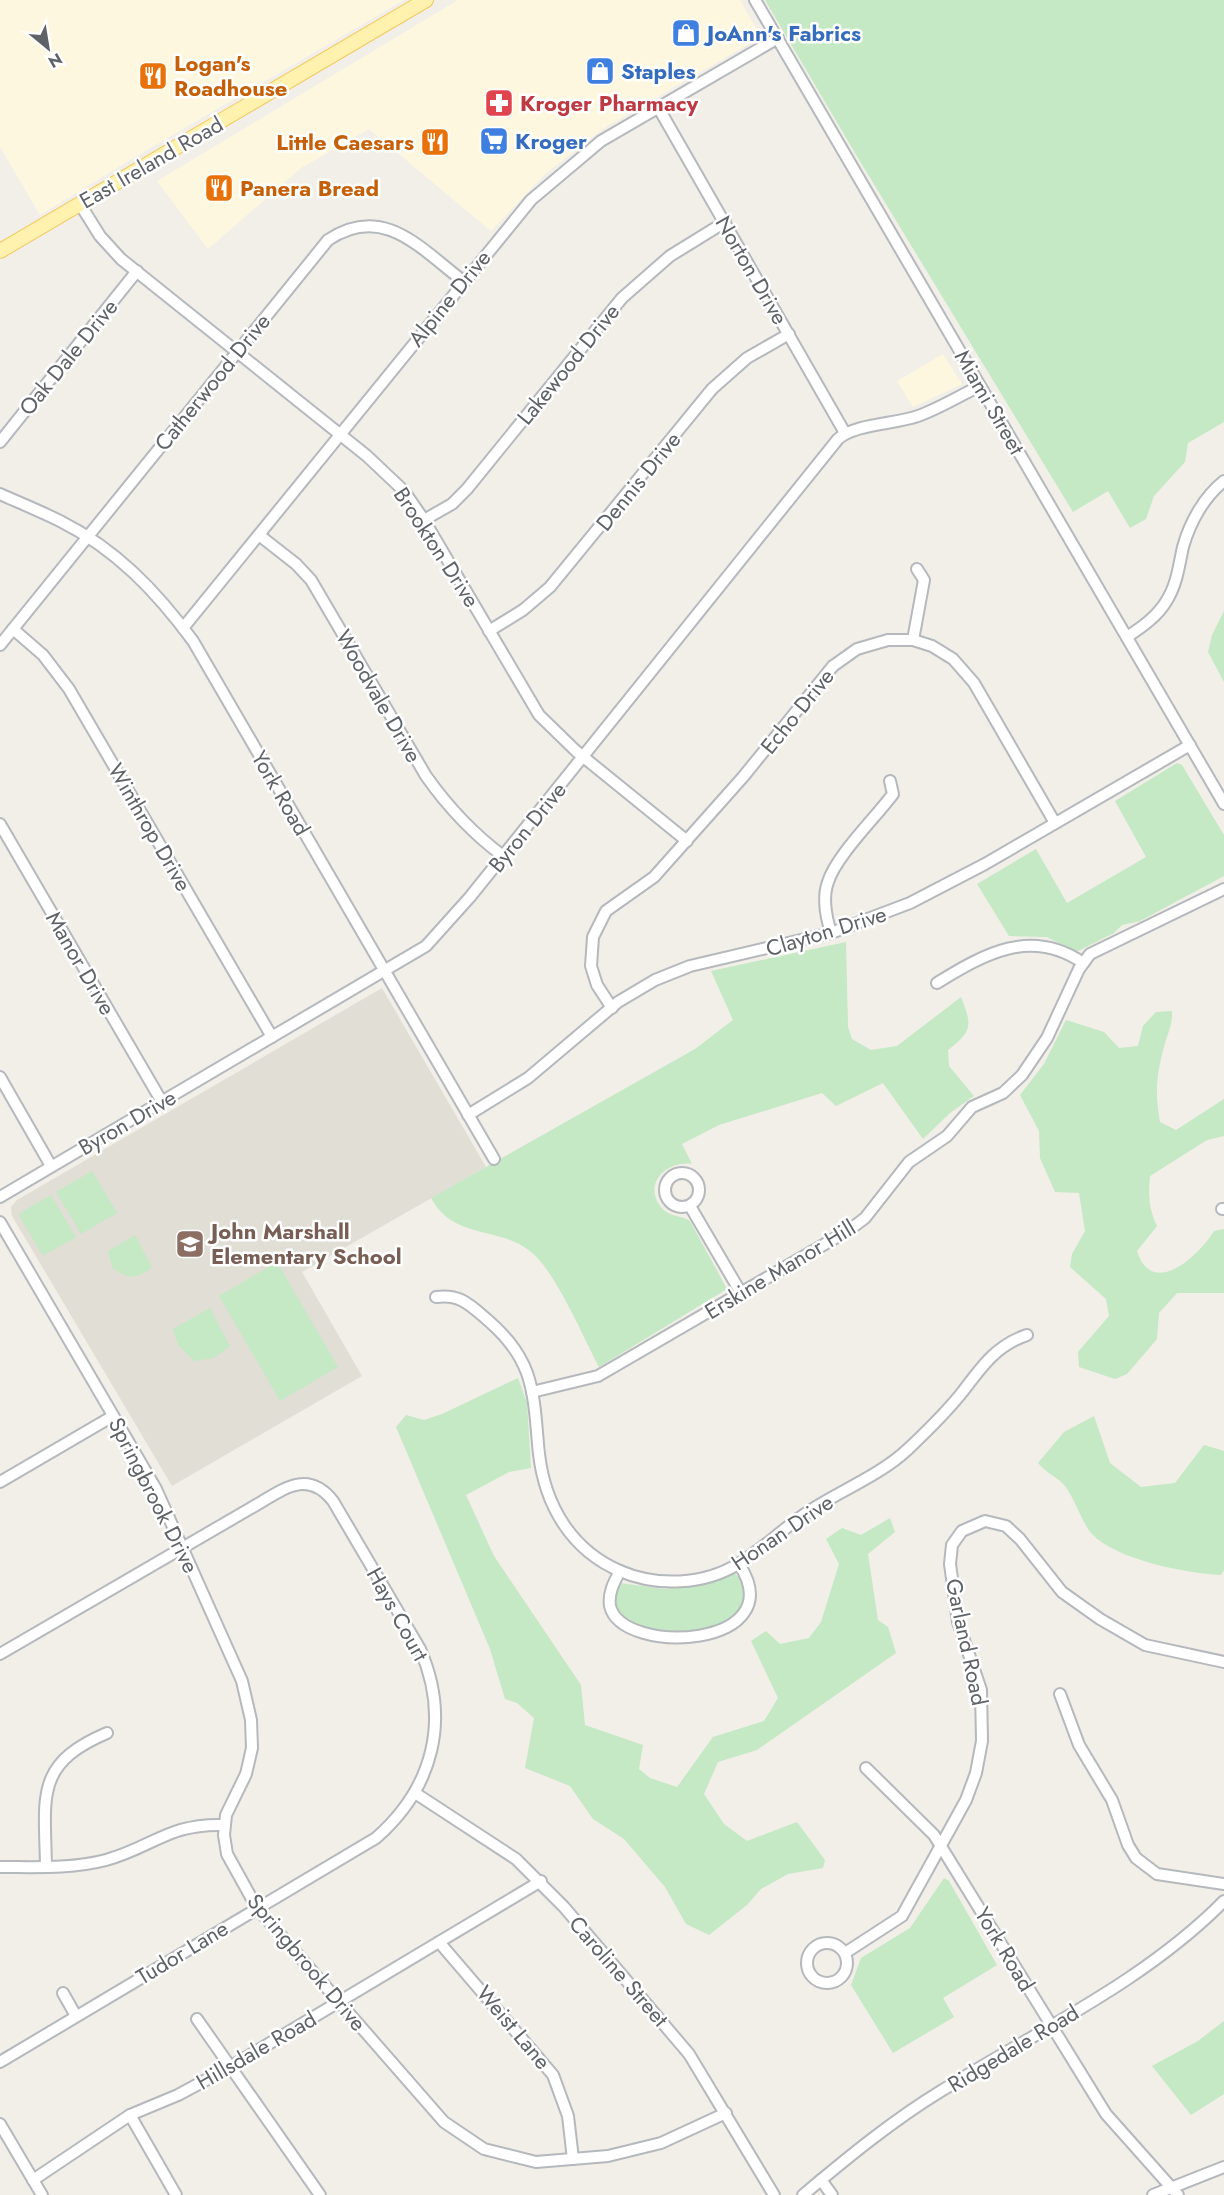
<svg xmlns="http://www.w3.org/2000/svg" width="1224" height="2195" viewBox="0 0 1224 2195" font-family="Jost,sans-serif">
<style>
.commercial{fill:#fef7e0}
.education{fill:#e1ded6}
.green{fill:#c5e8c5}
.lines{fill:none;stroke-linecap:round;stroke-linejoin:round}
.minor-casing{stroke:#b5b8bc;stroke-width:14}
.major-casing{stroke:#f2c960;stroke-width:16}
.minor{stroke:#fff;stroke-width:10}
.major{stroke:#fff2af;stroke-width:14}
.labels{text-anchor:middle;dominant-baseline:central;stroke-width:5;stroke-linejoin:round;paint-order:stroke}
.shop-label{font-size:22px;font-weight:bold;fill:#366cbe;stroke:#fff;text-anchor:start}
.food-label{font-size:22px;font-weight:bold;fill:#c56008;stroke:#fff;text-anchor:start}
.health-label{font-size:22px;font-weight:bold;fill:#be3a42;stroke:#fff;text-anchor:start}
.street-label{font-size:22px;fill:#5f6368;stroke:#fff}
.education-label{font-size:22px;font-weight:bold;fill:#785e54;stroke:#fff;text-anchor:start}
</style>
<rect width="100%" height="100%" fill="#f1efe8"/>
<g class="commercial">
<path d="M0,0H404L140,154L40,215L0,147Z"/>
<path d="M458,0H740L761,37L604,128L544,175L491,231L369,129L301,168L208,249L157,181Z"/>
<path d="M943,354L962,384L913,407L897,381Z"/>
</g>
<path class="education" d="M382,988L486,1167L302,1272L362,1376L172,1486L12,1216L11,1207L17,1200Z"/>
<g class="green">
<path d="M765,0H1224V422L1188,443L1185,462L1154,496L1146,519L1130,528L1108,491L1073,512L855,153Z"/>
<path d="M1224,611V682L1208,652L1212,635Z"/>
<path d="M1177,763L1182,765L1224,835V876L1140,921L1122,925L1114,933L1076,952L1047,937L1009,936L977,884L1036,849L1067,903L1146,857L1115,801Z"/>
<path d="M846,942L848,1027L852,1039L871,1050L897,1046L961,997C972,1025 973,1031 948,1050L949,1066L974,1096L950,1113L923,1139L883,1083L836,1106L822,1093L719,1125L682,1144L692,1164C668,1160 642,1183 661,1207C668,1217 681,1215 690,1221L727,1289L599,1367C583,1337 555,1270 530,1251C495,1225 454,1240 431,1198L695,1049L733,1020L711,971Z"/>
<path d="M1172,1011C1173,1025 1167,1034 1164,1047C1156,1076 1155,1094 1160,1122L1176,1130L1224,1099V1136L1207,1140L1150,1176C1148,1195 1149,1209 1157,1226L1137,1251C1152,1299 1199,1256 1214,1231L1224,1229V1293H1177L1159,1313L1157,1339L1127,1374L1115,1379L1079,1367L1078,1352L1109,1316L1106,1299L1070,1267L1072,1254L1085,1231L1079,1193L1055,1192L1040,1158L1039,1131L1020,1095L1044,1064L1066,1020L1104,1032L1119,1048L1138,1046L1143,1026L1156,1012Z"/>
<path d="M92,1171L117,1213L81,1234L56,1192Z"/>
<path d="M51,1195L76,1237L43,1256L18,1214Z"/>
<path d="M135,1235L152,1267C139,1279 125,1280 112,1267L108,1251Z"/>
<path d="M277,1262L338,1367L280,1401L219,1296Z"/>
<path d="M210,1308L230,1346L214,1358L194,1361L178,1345L173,1329Z"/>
<path d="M518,1378L527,1403L531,1468L509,1472L466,1495L494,1556L581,1685L585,1725L643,1745L639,1769L650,1778L677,1787L713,1737L764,1721L778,1698L751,1641L766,1631L780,1644L809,1638L821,1622L839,1564L826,1539L842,1528L861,1535L890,1518L895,1532L868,1554L878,1620L888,1627L896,1653L757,1750L718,1762L704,1794L724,1824L747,1841L797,1822L825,1860L823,1868L788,1874L761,1889L747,1905L709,1935L686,1924L665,1887L624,1839L593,1819L570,1786L525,1768L534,1718L517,1703L505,1699L490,1649L396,1427L406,1415L424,1420L442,1414Z"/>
<path d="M1094,1416L1110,1463L1141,1487L1175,1483L1204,1445L1224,1451V1570L1221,1575C1185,1573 1117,1560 1092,1534C1083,1525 1075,1499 1065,1486C1059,1478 1047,1474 1038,1463L1064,1432Z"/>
<path d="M735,1574L746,1583C746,1588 748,1597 746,1602C733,1638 637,1643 618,1611C614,1604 615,1595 616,1588L620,1583L664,1589L687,1587Z"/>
<path d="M944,1878L949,1881L997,1965L943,1998L954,2017L893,2053L851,1985L861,1958L910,1928Z"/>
<path d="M1224,2021V2094L1191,2115L1152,2066L1198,2041Z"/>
</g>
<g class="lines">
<g class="minor-casing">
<g id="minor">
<path d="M755,0L1224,804"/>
<path d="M658,107L845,433"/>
<path d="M80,204L100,236L121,259L367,456L404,491L424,520L539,715L576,751L687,841"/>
<path d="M0,442L137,271"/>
<path d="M0,494C20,503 40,511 60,521C116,549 156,591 193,641L494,1159"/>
<path d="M424,520L452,504L467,489L622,298L670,256L725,222"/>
<path d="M259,535L296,564L311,580L426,776C448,807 472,833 503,856"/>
<path d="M183,628L531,200L601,141L778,38"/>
<path d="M13,629L43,655L69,689L272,1037"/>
<path d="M489,631L523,610L550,587L712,389L747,358L789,334"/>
<path d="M1127,637C1142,627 1158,616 1167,600C1177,584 1179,565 1183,547C1190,522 1204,497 1224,481"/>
<path d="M913,640L924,580L917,569"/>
<path d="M0,645L328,240C383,203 420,248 463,281"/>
<path d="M0,824L162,1102"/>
<path d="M831,933C826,917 822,898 828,882C836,856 876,817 893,794L890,781"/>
<path d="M937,983C984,954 1031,927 1083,963"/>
<path d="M612,1008L597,985L591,966L593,937L606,911L654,877L743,777L833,666L857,649L888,640H913L932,646L953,659L974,683L1055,823"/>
<path d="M0,1077L51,1166"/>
<path d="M468,1115L528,1078L618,1002L655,980L690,966L831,933L910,903L985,864L1190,745"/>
<circle cx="682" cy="1190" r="17"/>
<path d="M0,1197L426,946L470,897L838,439C854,424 896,424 918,416C940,408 959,396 980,386"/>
<path d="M690,1206L741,1293"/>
<path d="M1222,1209H1224"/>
<path d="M0,1222L156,1489L242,1681L251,1720L252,1748L246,1774L226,1815L224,1835L227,1854L257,1908L444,2122L484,2149L536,2162L608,2156L661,2143L726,2113"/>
<path d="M436,1297C457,1294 467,1302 483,1316C502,1332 518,1349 527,1373C536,1399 536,1427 539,1454C545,1505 571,1550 620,1571C657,1587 704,1585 738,1564C764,1549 785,1526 811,1510C842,1490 880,1475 907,1450C924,1434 950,1408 964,1390C982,1366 997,1345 1027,1335"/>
<path d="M532,1392L598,1376L849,1230L865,1218L909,1162L947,1136L972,1107L1003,1093L1022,1075L1047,1038L1079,969L1090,954L1224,889"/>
<path d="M0,1482L113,1416"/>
<path d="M620,1571C614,1582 608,1593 610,1606C622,1657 794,1648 739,1564"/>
<path d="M0,1654L251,1508C280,1492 306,1467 333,1501L420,1649C451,1720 433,1788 376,1838L0,2062"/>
<path d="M1060,1694L1079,1745L1112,1800L1128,1845L1136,1858L1157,1874L1224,1884"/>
<path d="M866,1768L934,1835L1106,2114L1178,2195"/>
<path d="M415,1793L516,1859L564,1907L689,2054L774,2195"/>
<path d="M0,1867C35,1867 72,1869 106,1860C153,1847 169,1823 224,1825"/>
<path d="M46,1867C45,1797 34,1764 107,1733"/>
<path d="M439,1942L553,2075L568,2116L573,2159"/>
<circle cx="827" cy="1963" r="20"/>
<path d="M845,1953L902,1916L966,1800L976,1773L982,1741L981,1690L958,1622L950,1564L952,1545L962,1531L985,1521L1006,1526L1020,1539L1062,1592L1100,1619L1145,1645L1224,1662"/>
<path d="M63,1993L76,2016"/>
<path d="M197,2019L320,2195"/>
<path d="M130,2115L176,2195"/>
<path d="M0,2124L42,2195"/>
<path d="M33,2180L130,2115L178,2095L230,2067L541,1881"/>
<path d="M821,2180L832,2195"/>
<path d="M803,2195C847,2158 892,2121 941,2091C1037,2031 1144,1982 1224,1901"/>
<path d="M1153,2195L1224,2167"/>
</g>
</g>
<g class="major-casing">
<path id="major" d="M0,251L426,0"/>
</g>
<use href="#minor" class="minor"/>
<use href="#major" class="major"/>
</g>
<defs>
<g id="shop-square" transform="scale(1.5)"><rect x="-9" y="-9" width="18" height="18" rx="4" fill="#3f7fe0" stroke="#fff"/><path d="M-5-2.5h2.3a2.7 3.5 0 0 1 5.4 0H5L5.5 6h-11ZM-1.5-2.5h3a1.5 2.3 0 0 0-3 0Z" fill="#fff"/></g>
<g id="restaurant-square" transform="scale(1.5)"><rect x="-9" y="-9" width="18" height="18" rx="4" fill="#e8710a" stroke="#fff"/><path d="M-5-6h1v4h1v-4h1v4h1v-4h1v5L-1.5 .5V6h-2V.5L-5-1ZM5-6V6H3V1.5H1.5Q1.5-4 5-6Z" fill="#fff"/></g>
<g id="pharmacy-square" transform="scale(1.5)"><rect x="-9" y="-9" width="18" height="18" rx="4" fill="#e0444e" stroke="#fff"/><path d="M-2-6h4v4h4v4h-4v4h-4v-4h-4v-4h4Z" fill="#fff"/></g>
<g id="supermarket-square" transform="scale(1.5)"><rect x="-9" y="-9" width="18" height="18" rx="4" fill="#3f7fe0" stroke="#fff"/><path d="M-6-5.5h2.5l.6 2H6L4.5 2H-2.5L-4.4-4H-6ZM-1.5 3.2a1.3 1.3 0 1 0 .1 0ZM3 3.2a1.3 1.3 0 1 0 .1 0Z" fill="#fff"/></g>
<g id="school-square" transform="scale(1.5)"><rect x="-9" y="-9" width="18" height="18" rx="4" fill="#8d6e63" stroke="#fff"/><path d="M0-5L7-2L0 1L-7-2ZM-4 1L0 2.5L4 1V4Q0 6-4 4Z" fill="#fff"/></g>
</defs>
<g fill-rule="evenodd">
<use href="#shop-square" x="686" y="33"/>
<use href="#shop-square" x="600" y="71"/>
<use href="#restaurant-square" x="153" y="76"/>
<use href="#pharmacy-square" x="499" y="103"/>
<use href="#supermarket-square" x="494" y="141"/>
<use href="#restaurant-square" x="435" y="142"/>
<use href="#restaurant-square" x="219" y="188"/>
<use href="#school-square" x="190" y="1244"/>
</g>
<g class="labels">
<g class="shop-label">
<text x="707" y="33">JoAnn's Fabrics</text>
<text x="621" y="71">Staples</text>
<text x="515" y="141">Kroger</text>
</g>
<g class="food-label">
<text x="174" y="63">Logan's<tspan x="174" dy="25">Roadhouse</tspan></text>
<text x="414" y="142" text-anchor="end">Little Caesars</text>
<text x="240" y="188">Panera Bread</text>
</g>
<g class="health-label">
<text x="520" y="103">Kroger Pharmacy</text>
</g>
<g class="street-label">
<text transform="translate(151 162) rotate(-30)">East Ireland Road</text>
<text transform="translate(752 270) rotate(60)">Norton Drive</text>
<text transform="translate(449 298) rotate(-51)">Alpine Drive</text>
<text transform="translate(68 357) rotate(-51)">Oak Dale Drive</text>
<text transform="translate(568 364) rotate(-51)">Lakewood Drive</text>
<text transform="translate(212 382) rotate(-51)">Catherwood Drive</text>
<text transform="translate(990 402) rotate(60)">Miami Street</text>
<text transform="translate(638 481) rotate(-51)">Dennis Drive</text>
<text transform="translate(437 547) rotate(57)">Brookton Drive</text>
<text transform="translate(379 696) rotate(60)">Woodvale Drive</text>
<text transform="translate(797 711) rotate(-51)">Echo Drive</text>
<text transform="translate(281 793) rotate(60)">York Road</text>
<text transform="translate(150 827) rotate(60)">Winthrop Drive</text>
<text transform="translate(527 827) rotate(-51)">Byron Drive</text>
<text transform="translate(826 931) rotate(-17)">Clayton Drive</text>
<text transform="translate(81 963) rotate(60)">Manor Drive</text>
<text transform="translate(127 1122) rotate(-30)">Byron Drive</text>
<text transform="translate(780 1269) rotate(-31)">Erskine Manor Hill</text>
<text transform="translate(154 1495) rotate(63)">Springbrook Drive</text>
<text transform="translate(782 1532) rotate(-34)">Honan Drive</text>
<text transform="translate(398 1614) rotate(61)">Hays Court</text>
<text transform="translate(967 1642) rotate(78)">Garland Road</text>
<text transform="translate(1005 1949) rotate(59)">York Road</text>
<text transform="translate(182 1952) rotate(-31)">Tudor Lane</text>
<text transform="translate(307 1962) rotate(50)">Springbrook Drive</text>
<text transform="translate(619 1971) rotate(49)">Caroline Street</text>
<text transform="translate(514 2027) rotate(50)">Weist Lane</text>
<text transform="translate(1013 2048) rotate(-31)">Ridgedale Road</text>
<text transform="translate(256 2050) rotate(-30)">Hillsdale Road</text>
</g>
<g class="education-label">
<text x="211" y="1231">John Marshall<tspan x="211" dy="25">Elementary School</tspan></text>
</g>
</g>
<g transform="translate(48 48) rotate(150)" stroke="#ffffff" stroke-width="4.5" paint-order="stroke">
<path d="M0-4.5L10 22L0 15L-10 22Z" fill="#5f6368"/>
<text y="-9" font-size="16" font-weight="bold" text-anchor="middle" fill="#5f6368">N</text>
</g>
</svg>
